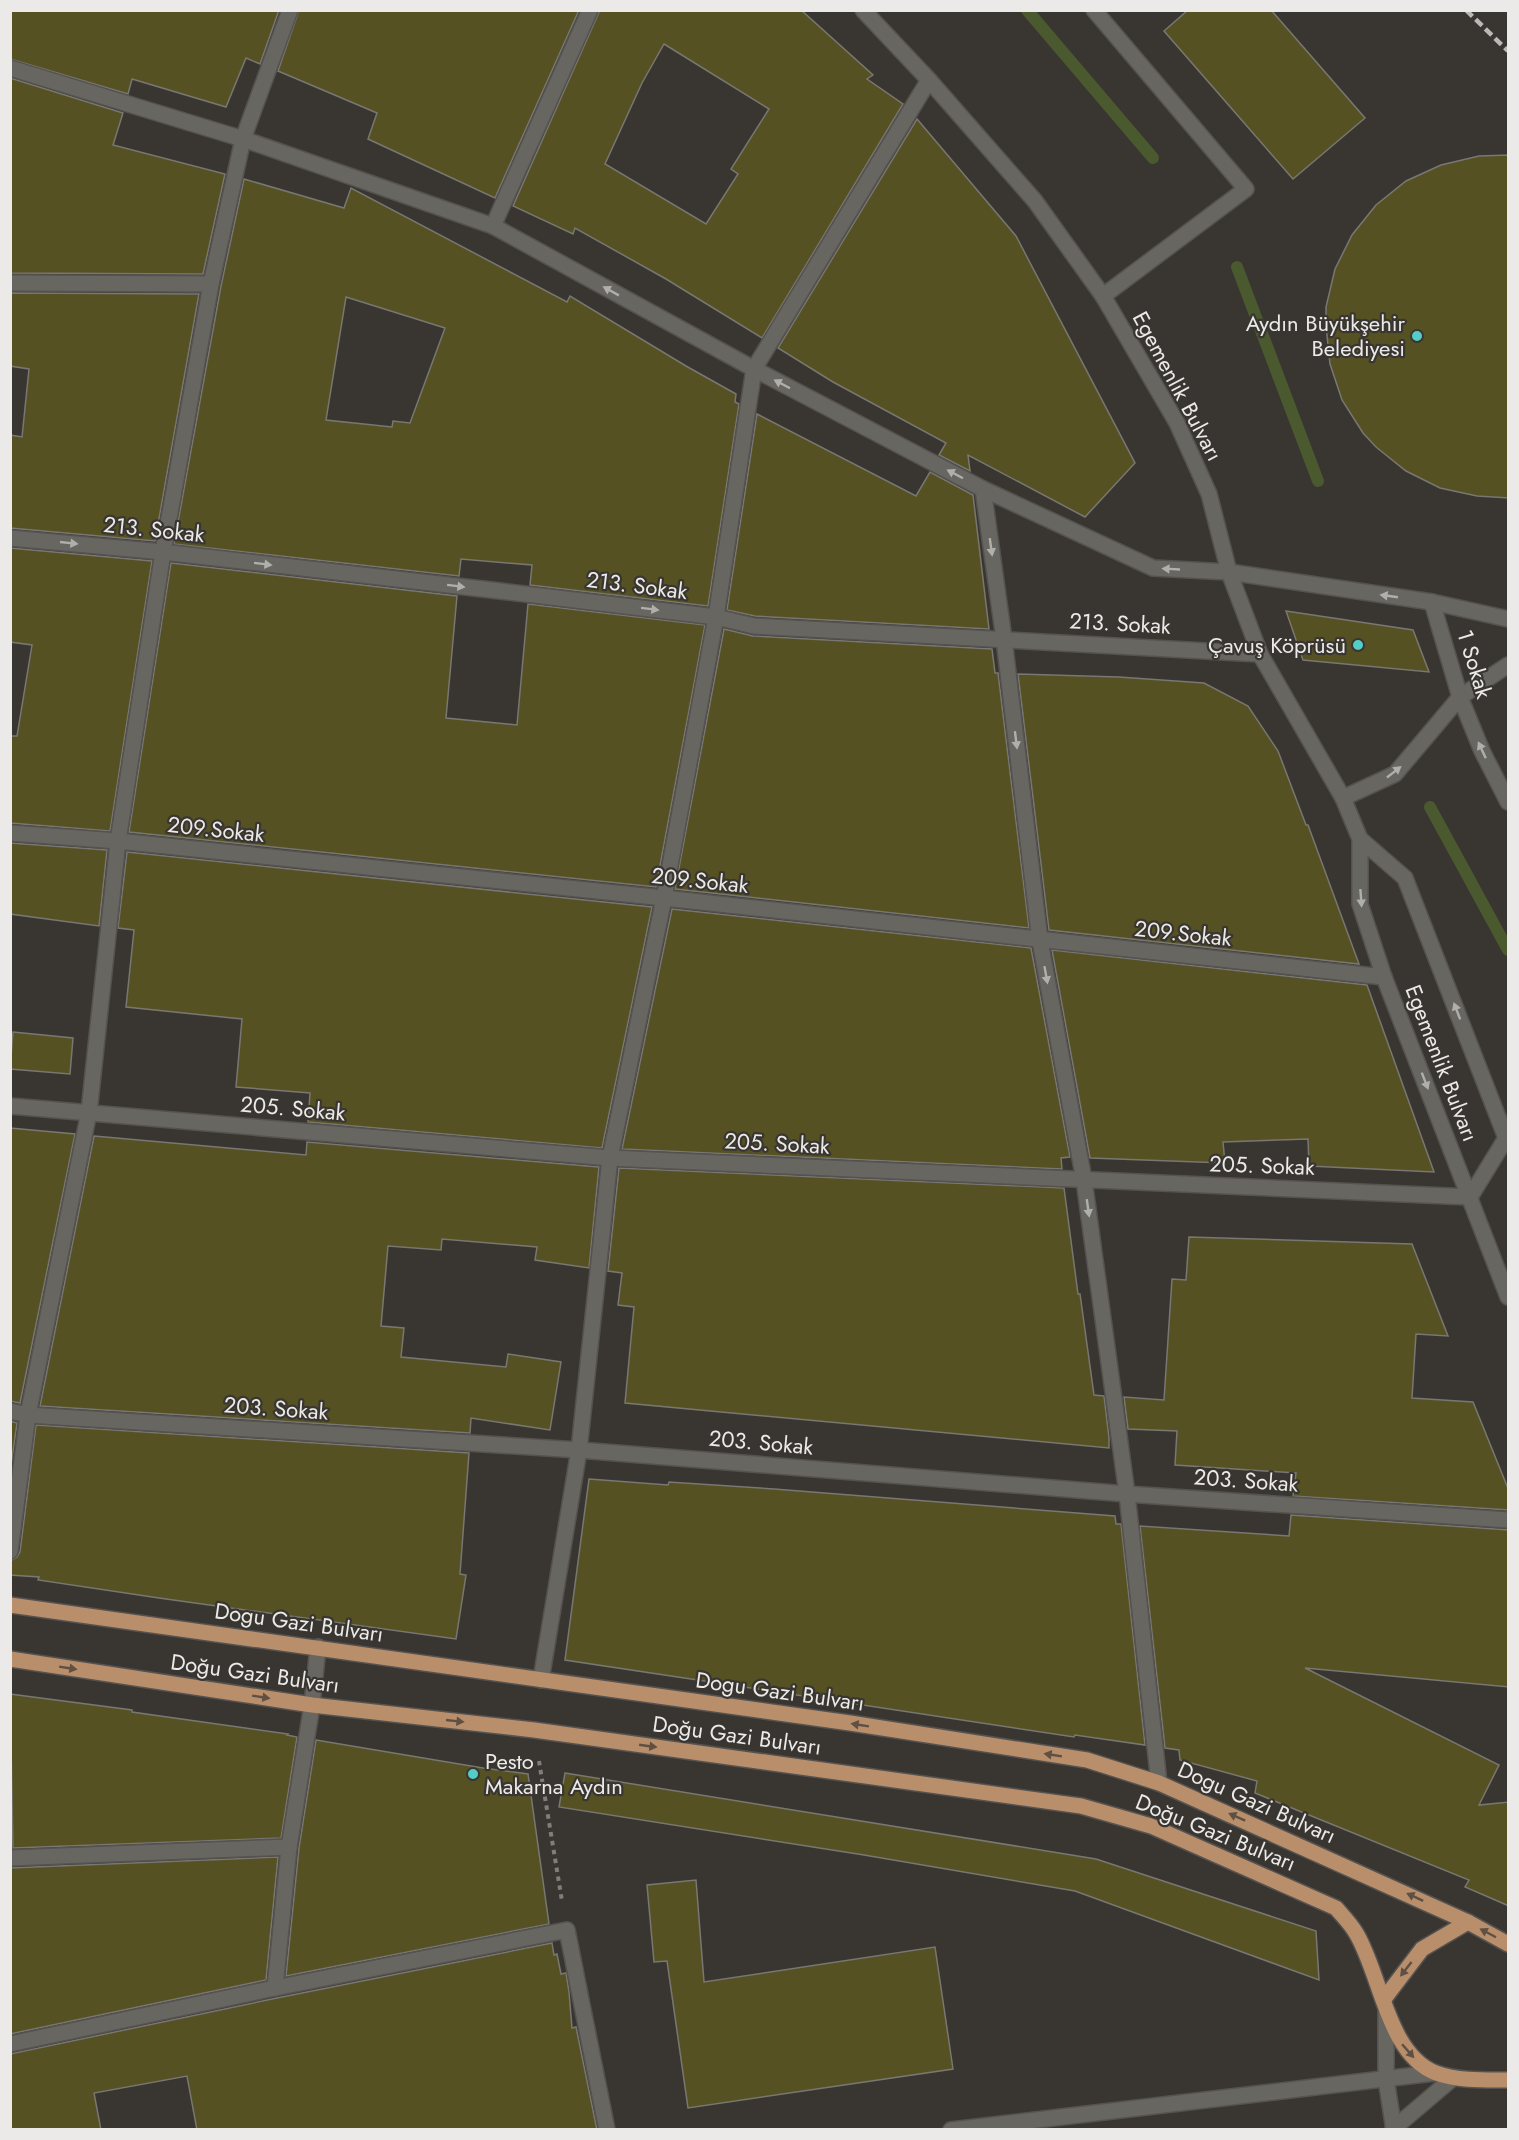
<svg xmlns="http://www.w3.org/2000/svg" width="1519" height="2140" viewBox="0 0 1519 2140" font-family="Jost,sans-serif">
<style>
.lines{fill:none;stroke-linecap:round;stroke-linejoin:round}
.stream{stroke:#4b592f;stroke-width:12}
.building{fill:#565123;stroke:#787772;stroke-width:1.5;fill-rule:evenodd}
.street-casing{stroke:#555250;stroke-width:18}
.secondary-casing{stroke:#555250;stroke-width:18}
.primary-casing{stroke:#555250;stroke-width:18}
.path{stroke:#807e7a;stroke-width:4;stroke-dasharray:4.5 4.5;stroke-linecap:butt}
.street{stroke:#686661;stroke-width:15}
.secondary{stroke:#686661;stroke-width:15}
.primary{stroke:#b88e6b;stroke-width:15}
.rail{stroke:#bbb8b6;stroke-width:4.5;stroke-dasharray:9 4.5;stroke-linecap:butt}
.oneway{fill:#b1afab}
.oneway2{fill:#5f5043}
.poi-dot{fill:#54cdc7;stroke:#393632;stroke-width:2}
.labels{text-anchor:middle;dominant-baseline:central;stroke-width:4.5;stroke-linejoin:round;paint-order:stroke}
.poi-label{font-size:22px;fill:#eceae8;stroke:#393632;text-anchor:end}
.street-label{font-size:22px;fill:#eceae8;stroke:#393632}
</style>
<rect width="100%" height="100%" fill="#393632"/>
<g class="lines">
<g class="stream">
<path d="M1027,10L1153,158"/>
<path d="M1237,267L1318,481"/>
<path d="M1430,807L1508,950"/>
</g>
</g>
<g class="building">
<path d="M10,10H279L260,64L246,58L226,107L132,79L128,94L10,59Z"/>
<path d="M299,10H579L495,198L368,139L377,113L278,71Z"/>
<path d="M600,10H801L873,75L867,79L903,104L762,338L666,279L575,228L573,234L513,206ZM664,44L769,109L731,169L738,174L706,224L605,164L642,83Z"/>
<path d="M1188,10H1271L1365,118L1293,179L1164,31Z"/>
<path d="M10,78L123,113L113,145L225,174L203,274L10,273Z"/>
<path d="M917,119L1016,236L1135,463L1085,517L968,455L970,471L939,455L946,443L833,382L778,348Z"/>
<path d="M1509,155V498L1477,496L1440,488L1406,471L1376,447L1363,433L1342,400L1330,364L1326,326V307L1335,269L1352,235L1376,205L1406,181L1441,165L1479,156Z"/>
<path d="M244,179L344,208L351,188L567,302L570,296L686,366L736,394L735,402L739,404L708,606L530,585L532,565L461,559L459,576L174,544L221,286ZM346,297L445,328L410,423L393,421L392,427L326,420Z"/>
<path d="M10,293L199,294L155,541L10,528V435L22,437L29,369L10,366Z"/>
<path d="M757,414L916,496L930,472L973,495L989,629L755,616L727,610Z"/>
<path d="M10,548L152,561L110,831L10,823V736H17L32,645L10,642Z"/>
<path d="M171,563L457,596L446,718L517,725L528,604L705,625L656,887L129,832Z"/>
<path d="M1286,611L1413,630L1429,672L1303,660Z"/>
<path d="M724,629L753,636L992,649L995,673H998L1029,928L675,889Z"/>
<path d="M1018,674L1119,677L1204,683L1248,706L1278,751L1306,825H1308L1359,964L1049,930Z"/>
<path d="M10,843L107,850L99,926L10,914Z"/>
<path d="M127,852L652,907L602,1148L308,1122L310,1093L236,1087L242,1019L126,1007L134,930L118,928Z"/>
<path d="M672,909L1031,948L1070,1157L1061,1158L1062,1169L622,1149Z"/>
<path d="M1052,950L1367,985L1434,1172L1309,1166L1308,1139L1223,1142L1225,1163L1090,1158Z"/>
<path d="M13,1032L73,1038L70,1074L10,1069Z"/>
<path d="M10,1128L75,1134L20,1403L10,1401Z"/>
<path d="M94,1136L306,1155L307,1142L599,1167L589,1268L535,1260L537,1247L442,1239L441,1250L388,1246L381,1326L404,1328L401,1357L506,1367L508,1354L561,1362L550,1430L471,1418L470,1433L40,1406Z"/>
<path d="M619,1168L1064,1188L1078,1294H1080L1094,1395L1104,1396L1109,1438V1448L625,1403L634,1307L618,1305L622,1273L608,1271Z"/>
<path d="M1189,1237L1412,1244L1448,1336L1416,1334L1412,1398L1473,1402L1509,1491V1510L1293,1496L1296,1473L1175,1465L1177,1431L1128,1429L1124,1397L1164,1400L1172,1279L1186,1280Z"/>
<path d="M10,1421L17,1423L10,1473Z"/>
<path d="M36,1425L469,1453L460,1574L466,1575L456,1639L159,1598L38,1580L39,1577L10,1575V1561L17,1557L20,1552Z"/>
<path d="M589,1479L668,1485L669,1482L774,1489L1115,1516L1116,1524H1121L1145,1745L1075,1735L1074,1737L565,1660Z"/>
<path d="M1291,1515L1509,1530V1687L1305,1668L1499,1765L1479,1805L1509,1802V1906L1465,1887L1469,1880L1255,1793L1257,1781L1180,1760L1179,1750L1165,1748L1140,1526L1289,1536Z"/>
<path d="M10,1694L132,1710V1712L288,1734L287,1735L297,1737L281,1838L13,1848Z"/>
<path d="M316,1740L483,1768L528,1774L549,1924L286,1976L299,1848Z"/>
<path d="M565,1773L1096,1859L1316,1931L1319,1980L1075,1891L864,1855L559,1807Z"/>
<path d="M278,1857L266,1980L10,2034V1868Z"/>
<path d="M696,1880L704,1982L935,1947L953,2069L688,2108L667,1961L654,1962L647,1885Z"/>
<path d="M552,1943L554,1955L557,1954L561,1974L566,1973L569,1992L572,2028L576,2027L597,2130H197L187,2076L94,2093L101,2130H10V2054L277,1998Z"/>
</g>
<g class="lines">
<g class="street-casing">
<g id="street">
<path d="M1094,10L1246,189L1103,296"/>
<path d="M10,68L243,139L493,226L754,369L983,489L1153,568L1229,572"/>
<path d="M493,226L590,10"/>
<path d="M10,283L211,284"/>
<path d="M983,489L1004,639L1040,941L1084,1180L1127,1494L1159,1783"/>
<path d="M10,538L163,552L500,591L716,617L754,626L1260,654"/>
<path d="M1432,602L1460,697L1482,751L1508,802"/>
<path d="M10,833L118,841L664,898L1384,977"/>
<path d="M10,1106L610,1158L1470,1197L1508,1135"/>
<path d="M10,1411L28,1415L579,1450L1127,1494L1508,1520"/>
<path d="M10,1551L28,1415L89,1112L118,841L163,552L211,284L243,139L290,10"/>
<path d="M541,1680L579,1450L610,1158L664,898L716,617L754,369L929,80"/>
<path d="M10,1858L289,1847"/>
<path d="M275,1988L289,1847L312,1705L318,1647"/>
<path d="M1386,2012V2079L1394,2130"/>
<path d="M10,2044L275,1988L567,1930L607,2130"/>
<path d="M1393,2129L1453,2078"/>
<path d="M951,2130L1434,2073"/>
</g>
</g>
<g class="secondary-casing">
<g id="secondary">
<path d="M863,10L929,80L1035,201L1103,296L1177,423L1209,494L1229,572L1260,654L1343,798L1360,839V904L1384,977L1508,1297"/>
<path d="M1229,572L1432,602L1508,619"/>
<path d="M1343,798L1395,774L1460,697L1508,665"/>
<path d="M1360,839L1405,878L1508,1143"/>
</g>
</g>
<g class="primary-casing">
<g id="primary">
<path d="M10,1605L850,1723L1087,1760L1159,1783L1468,1922L1508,1944"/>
<path d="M10,1659L312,1705L534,1730L1081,1806L1151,1826L1336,1908C1343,1916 1351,1924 1356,1933C1381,1974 1387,2054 1436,2073C1458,2081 1485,2080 1508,2080"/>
<path d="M1384,1999L1422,1949L1468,1922"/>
</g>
</g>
<path class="path" d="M539,1761L562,1901"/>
<use href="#street" class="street"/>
<use href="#secondary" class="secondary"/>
<use href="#primary" class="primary"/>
<path class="rail" d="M1466,10L1508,51"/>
</g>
<defs><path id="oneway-solid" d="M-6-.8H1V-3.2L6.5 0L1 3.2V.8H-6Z" transform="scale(1.5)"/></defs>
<g class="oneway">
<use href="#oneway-solid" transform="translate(611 291) rotate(-151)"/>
<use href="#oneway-solid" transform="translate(782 384) rotate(-152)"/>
<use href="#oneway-solid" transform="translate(955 474) rotate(-152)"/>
<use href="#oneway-solid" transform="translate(69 543) rotate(6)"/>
<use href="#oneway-solid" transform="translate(991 547) rotate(82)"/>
<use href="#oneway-solid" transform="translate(263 564) rotate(7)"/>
<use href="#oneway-solid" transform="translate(1171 569) rotate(-177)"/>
<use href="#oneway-solid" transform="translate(456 586) rotate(7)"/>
<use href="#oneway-solid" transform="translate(1389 596) rotate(-172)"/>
<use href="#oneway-solid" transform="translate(650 609) rotate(7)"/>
<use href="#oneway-solid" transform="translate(1016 740) rotate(83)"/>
<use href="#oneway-solid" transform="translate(1482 750) rotate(-115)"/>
<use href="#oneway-solid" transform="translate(1394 772) rotate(-38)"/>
<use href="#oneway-solid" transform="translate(1361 898) rotate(86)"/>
<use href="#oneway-solid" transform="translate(1046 975) rotate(80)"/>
<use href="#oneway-solid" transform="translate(1457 1011) rotate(-111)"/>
<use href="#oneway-solid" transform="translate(1425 1081) rotate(69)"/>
<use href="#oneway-solid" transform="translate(1088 1208) rotate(82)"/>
</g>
<g class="oneway2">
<use href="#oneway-solid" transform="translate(68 1668) rotate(9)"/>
<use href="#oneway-solid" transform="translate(261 1697) rotate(9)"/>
<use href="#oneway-solid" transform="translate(455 1721) rotate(6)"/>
<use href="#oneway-solid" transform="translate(860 1725) rotate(-171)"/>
<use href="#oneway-solid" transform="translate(648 1746) rotate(8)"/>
<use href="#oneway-solid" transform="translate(1053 1755) rotate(-171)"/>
<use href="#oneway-solid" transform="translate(1237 1817) rotate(-156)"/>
<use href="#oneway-solid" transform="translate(1415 1897) rotate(-155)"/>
<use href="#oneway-solid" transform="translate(1488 1933) rotate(-152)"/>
<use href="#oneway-solid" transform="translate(1406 1969) rotate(128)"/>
<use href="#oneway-solid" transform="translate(1408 2051) rotate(49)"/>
</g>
<g class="poi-dot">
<circle cx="1417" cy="336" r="6"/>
<circle cx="1358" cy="645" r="6"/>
<circle cx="473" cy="1774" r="6"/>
</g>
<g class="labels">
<g class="poi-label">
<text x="1405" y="323">Aydın Büyükşehir<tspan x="1405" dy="25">Belediyesi</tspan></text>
<text x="1346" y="645">Çavuş Köprüsü</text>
<text x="485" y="1761" text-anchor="start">Pesto<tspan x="485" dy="25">Makarna Aydın</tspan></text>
</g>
<g class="street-label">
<text transform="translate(1178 386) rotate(62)">Egemenlik Bulvarı</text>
<text transform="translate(154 529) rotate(6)">213. Sokak</text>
<text transform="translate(637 585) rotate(7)">213. Sokak</text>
<text transform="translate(1120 623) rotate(3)">213. Sokak</text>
<text transform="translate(1475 664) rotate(73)">1 Sokak</text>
<text transform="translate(216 829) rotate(6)">209.Sokak</text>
<text transform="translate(700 880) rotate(6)">209.Sokak</text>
<text transform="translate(1183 933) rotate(6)">209.Sokak</text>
<text transform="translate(1442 1063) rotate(69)">Egemenlik Bulvarı</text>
<text transform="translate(293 1108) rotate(5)">205. Sokak</text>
<text transform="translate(777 1143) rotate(3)">205. Sokak</text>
<text transform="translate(1262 1165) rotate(2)">205. Sokak</text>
<text transform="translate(276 1408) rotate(4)">203. Sokak</text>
<text transform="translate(761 1442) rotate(5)">203. Sokak</text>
<text transform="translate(1246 1480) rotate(4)">203. Sokak</text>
<text transform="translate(299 1622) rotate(8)">Dogu Gazi Bulvarı</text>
<text transform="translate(255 1673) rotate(8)">Doğu Gazi Bulvarı</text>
<text transform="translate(780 1691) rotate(8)">Dogu Gazi Bulvarı</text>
<text transform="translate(737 1735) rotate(8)">Doğu Gazi Bulvarı</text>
<text transform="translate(1257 1802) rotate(24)">Dogu Gazi Bulvarı</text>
<text transform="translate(1216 1832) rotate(22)">Doğu Gazi Bulvarı</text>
</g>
</g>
<rect width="1519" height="2140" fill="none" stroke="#eceae8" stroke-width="24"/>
</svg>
